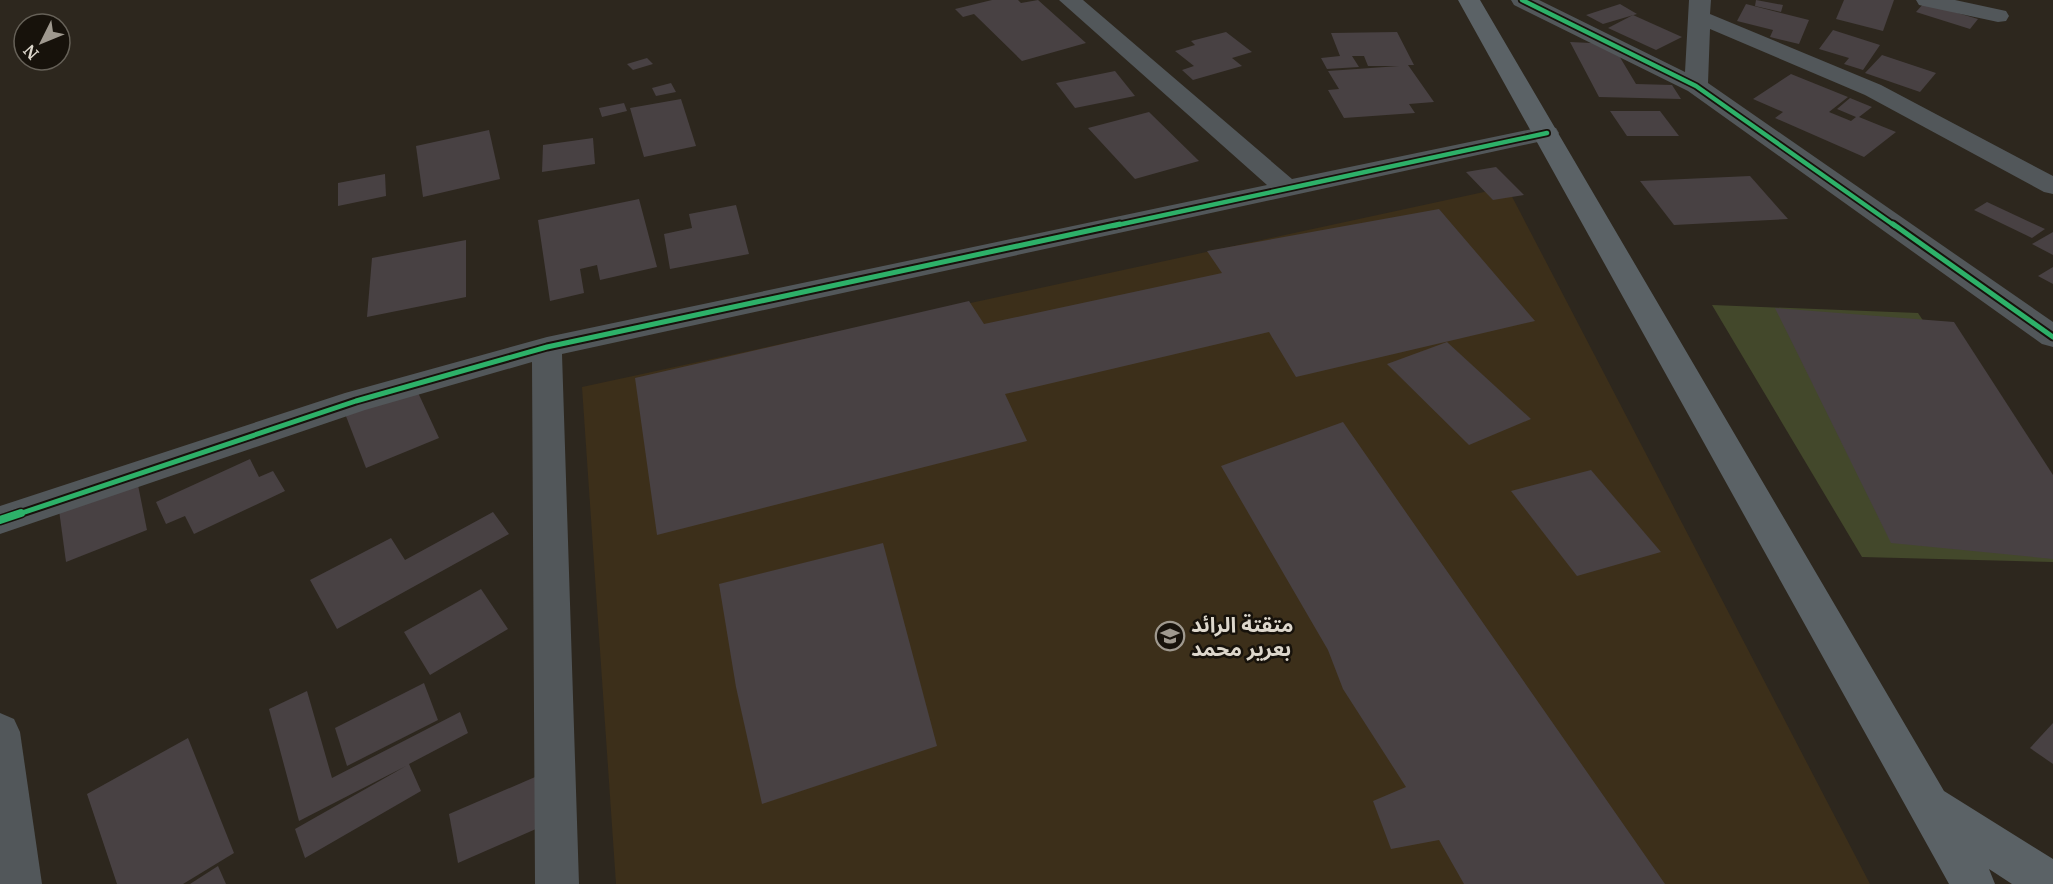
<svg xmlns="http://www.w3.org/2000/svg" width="2053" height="884" viewBox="0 0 2053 884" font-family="Merriweather,'Noto Sans Arabic',serif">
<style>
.built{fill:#3c2f1a}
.green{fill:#43482b}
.building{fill:#484143}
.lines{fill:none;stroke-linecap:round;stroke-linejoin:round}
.street{fill:#52575a;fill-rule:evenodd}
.secondary{fill:#5b6266;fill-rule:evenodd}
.cycleway-far2-casing{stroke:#17120b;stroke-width:8}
.cycleway-far1-casing{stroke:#17120b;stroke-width:9}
.cycleway-casing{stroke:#17120b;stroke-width:11}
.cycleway-far2{stroke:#2db169;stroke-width:4.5}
.cycleway-far1{stroke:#2db169;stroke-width:5}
.cycleway{stroke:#2db169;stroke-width:8}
.labels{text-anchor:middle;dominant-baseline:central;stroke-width:5;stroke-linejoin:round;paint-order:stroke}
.poi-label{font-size:21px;font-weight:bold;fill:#ddd7cc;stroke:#17120b;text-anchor:start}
</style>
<rect width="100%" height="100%" fill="#2d271e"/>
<path class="built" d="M1507,187L1870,884H616L582,387Z"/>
<path class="green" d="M1712,305L1918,313L2053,515V562L1862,557Z"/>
<g class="building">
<path d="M992,0H1018L1021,3L1038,0L1086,43L1022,61L974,14L963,17L955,9Z"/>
<path d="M1756,0L1783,5L1781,12L1755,6Z"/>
<path d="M1844,0H1894L1883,31L1836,19Z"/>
<path d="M1924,3L1978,19L1970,29L1916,12Z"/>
<path d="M1620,4L1637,14L1603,24L1586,15Z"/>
<path d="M1746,4L1809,20L1799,44L1770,37L1773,30L1737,21Z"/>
<path d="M1633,15L1682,37L1656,50L1608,28Z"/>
<path d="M1833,30L1880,45L1863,70L1844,64L1849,58L1819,49Z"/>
<path d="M1226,32L1252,52L1232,58L1242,66L1193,80L1182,70L1194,66L1175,51L1195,45L1191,41Z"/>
<path d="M1397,32L1414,65H1408L1434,102L1409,104L1415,113L1344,118L1328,90L1339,89L1328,71L1399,66H1368L1364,56H1352L1359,67L1327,69L1321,58L1340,56L1331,33Z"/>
<path d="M1570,42L1612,44L1636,84L1672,85L1681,99L1599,97Z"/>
<path d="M1882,55L1936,73L1920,92L1865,73Z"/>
<path d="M647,58L653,64L633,70L627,64Z"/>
<path d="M1115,71L1135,96L1075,108L1056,83Z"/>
<path d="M1791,74L1848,97L1829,112L1851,121L1856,117L1837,109L1850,98L1872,107L1859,117L1896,132L1864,157L1775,118L1783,112L1753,99Z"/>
<path d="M671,83L676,92L656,96L652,88Z"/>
<path d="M681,99L696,146L644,157L630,108Z"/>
<path d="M624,103L627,111L602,117L599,108Z"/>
<path d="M1610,111H1660L1679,136H1627Z"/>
<path d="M1149,112L1199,161L1135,179L1088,128Z"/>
<path d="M489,130L500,179L423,197L416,146Z"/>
<path d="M593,138L595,164L542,172L543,145Z"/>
<path d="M1496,167L1524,195L1493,200L1466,172Z"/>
<path d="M385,174L386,196L338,206V183Z"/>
<path d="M1750,176L1788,219L1674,225L1640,181Z"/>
<path d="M639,199L657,267L600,280L597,265L580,269L584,293L550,301L538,220Z"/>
<path d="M1987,202L2045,229L2032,238L1974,210Z"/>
<path d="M736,205L749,254L670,269L664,234L692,228L689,214Z"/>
<path d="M1439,209L1535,321L1296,377L1269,332L1005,394L1027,441L657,535L635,378L969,301L984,324L1222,273L1207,251Z"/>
<path d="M2053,232V255L2032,244Z"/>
<path d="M466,240V297L367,317L372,258Z"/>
<path d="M2053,267V284L2038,276Z"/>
<path d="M1775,308L1954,322L2053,475V559L1891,543Z"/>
<path d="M1447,342L1531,419L1469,445L1387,364Z"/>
<path d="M414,384L439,438L366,468L344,411Z"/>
<path d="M1343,422L1665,884H1464L1439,840L1391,849L1373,801L1406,787L1343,689L1328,650L1221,466Z"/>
<path d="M250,459L259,477L273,471L285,491L194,534L185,516L166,524L156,502Z"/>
<path d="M1591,470L1661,552L1577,576L1511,491Z"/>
<path d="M137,480L147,530L66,562L59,510Z"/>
<path d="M493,512L509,534L337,629L310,580L391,538L405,560Z"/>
<path d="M883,543L937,746L762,804L736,687L719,584Z"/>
<path d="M481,589L508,629L430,675L404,632Z"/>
<path d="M424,683L438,720L347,766L335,728Z"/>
<path d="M307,691L332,778L460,712L468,733L409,764L421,791L305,858L295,829L406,766L299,821L269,709Z"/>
<path d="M2053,723V764L2030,748Z"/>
<path d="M188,738L234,853L183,884H117L87,794Z"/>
<path d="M549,771L561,818L458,863L449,814Z"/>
<path d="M218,866L226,884H190Z"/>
</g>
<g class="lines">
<g class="street">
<path d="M1059,0H1083L1292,179L1547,126L1556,128L1559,133L1556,138L1547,140L562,354L579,884H535L532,362L365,410L0,534V506L345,393L547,337L1267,185Z"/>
<path d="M1511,0H1539L1685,72L1689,0H1711L1710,14L1881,85L2053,176V194L2044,192L1865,95L1710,29L1708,83L2053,322V347L2042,344L1688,91L1514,5Z"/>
<path d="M1916,0H1955L2006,11L2009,16L2006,21L1998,22L1919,5Z"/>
<path d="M0,713L14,719L20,732L42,884H0Z"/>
</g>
<path class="secondary" d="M1458,0H1480L1944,791L2053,859V884H2012L1989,869L1995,884H1949Z"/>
<g class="cycleway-far2-casing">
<g id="cycleway-far2">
<path d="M1522,0L1696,86L1895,226"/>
<path d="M1113,226L1547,133"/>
</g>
</g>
<g class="cycleway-far1-casing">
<g id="cycleway-far1">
<path d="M1893,224L2053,337"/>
<path d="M16,515L356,401L547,347L1120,224"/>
</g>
</g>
<g class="cycleway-casing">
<path id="cycleway" d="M0,520L21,513"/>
</g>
<use href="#cycleway-far2" class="cycleway-far2"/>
<use href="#cycleway-far1" class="cycleway-far1"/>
<use href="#cycleway" class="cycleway"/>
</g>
<defs>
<g id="school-ring" transform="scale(1.5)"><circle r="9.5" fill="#17120b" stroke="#9f998f" stroke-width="1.5"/><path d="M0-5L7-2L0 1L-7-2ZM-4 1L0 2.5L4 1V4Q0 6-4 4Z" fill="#9f998f"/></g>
</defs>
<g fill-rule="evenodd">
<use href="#school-ring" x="1170" y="636"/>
</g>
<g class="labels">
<g class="poi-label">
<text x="1191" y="624">متقتة الرائد<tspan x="1191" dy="24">بعرير محمد</tspan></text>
</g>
</g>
<g transform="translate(42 42) rotate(227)"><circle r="28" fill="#17120b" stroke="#666158" stroke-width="1.5"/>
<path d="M0-4.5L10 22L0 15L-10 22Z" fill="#9f998f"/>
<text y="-9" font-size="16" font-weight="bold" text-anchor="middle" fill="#ddd7cc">N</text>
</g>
</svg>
